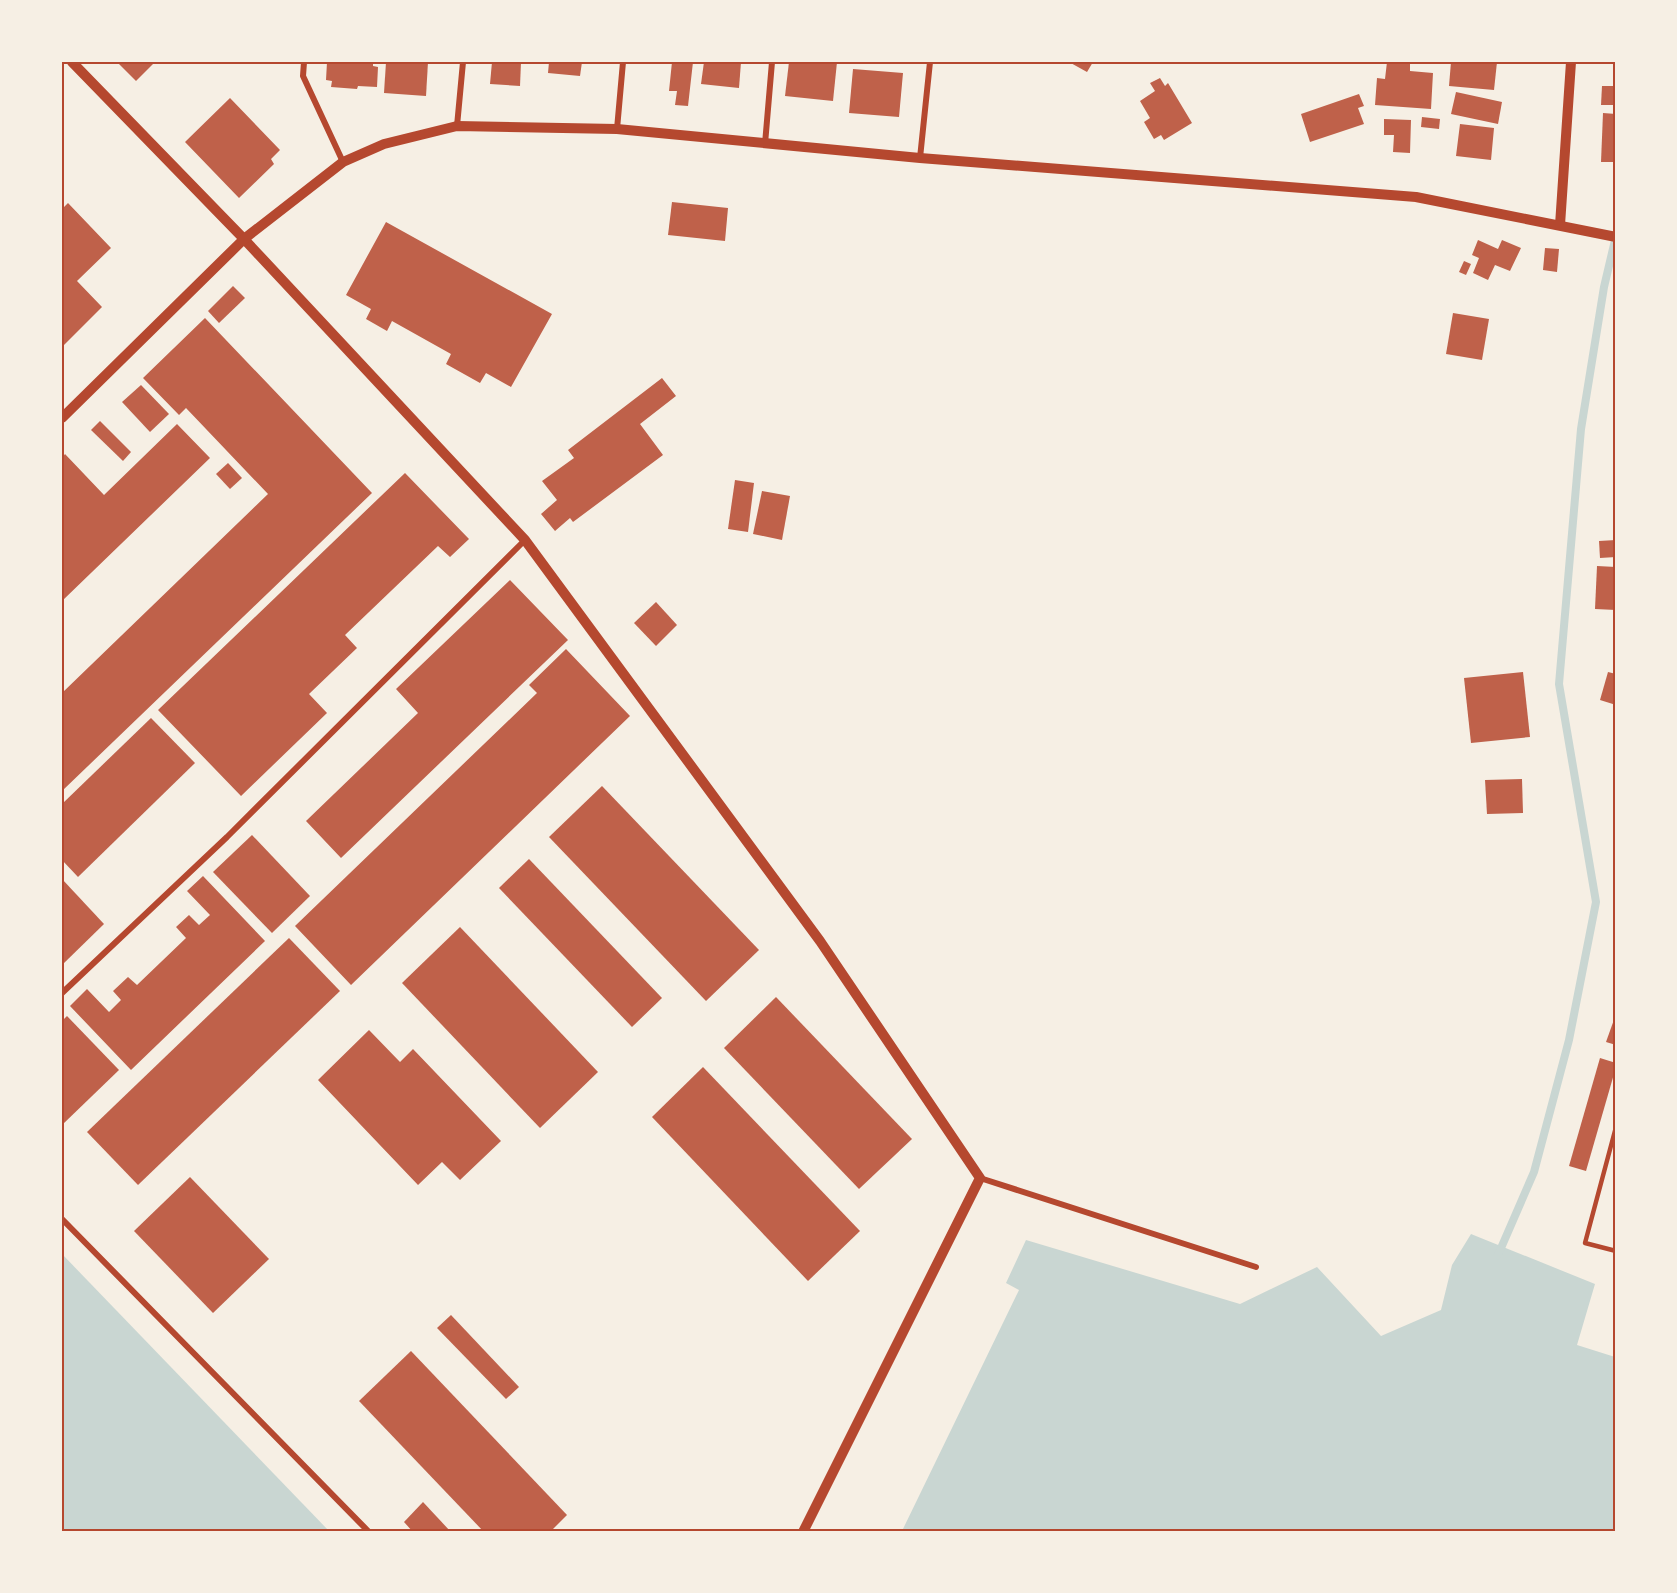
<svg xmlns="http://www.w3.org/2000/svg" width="1677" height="1593" viewBox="0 0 1677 1593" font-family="'IBM Plex Serif',serif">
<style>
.water{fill:#c9d6d2}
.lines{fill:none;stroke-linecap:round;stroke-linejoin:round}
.stream{stroke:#c9d6d2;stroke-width:8}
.building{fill:#bf614a}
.service{stroke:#b5482f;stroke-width:4.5}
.minor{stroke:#b5482f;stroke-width:6}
.tertiary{stroke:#b5482f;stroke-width:10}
.neatline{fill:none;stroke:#b5482f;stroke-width:2}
</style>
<rect width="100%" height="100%" fill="#f6efe4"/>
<g class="water">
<path d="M1471,1234L1595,1284L1577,1345L1615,1357V1531H902L1019,1290L1006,1283L1026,1240L1240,1304L1317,1267L1381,1336L1441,1310L1452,1265Z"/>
<path d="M62,1254L329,1531H62Z"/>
</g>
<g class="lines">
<path class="stream" d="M1498,1255L1534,1172L1569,1040L1596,902L1559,684L1581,429L1604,287L1616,236"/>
</g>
<g class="building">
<path d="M117,62H155L136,81Z"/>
<path d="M327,62H373V66L378,67L377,87L358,86L357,89L331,87L332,81L326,80Z"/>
<path d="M386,62H428L426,96L384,93Z"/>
<path d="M492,62H521L520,86L490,84Z"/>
<path d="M549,62H582L580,76L548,73Z"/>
<path d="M672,62H693L688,106L675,105L677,91H669Z"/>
<path d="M704,62H741L739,88L701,84Z"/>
<path d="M789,62H837L833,101L785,96Z"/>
<path d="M1069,62H1093L1087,72Z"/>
<path d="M1387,62L1410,64V71L1433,73L1431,109L1375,105L1377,78L1385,79Z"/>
<path d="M1451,62H1497L1494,90L1449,86Z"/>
<path d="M853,69L903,73L899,117L849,113Z"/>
<path d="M1160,78L1165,86L1168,83L1192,123L1164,140L1161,135L1154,139L1144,122L1150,118L1140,101L1155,91L1150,83Z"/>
<path d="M1602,86H1616V105H1601Z"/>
<path d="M1456,92L1502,102L1498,124L1451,114Z"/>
<path d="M1359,94L1364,106L1358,108L1364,124L1310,142L1301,114Z"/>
<path d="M230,98L280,150L271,159L274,164L239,198L185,142Z"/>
<path d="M1603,113L1616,114L1614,162H1601Z"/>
<path d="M1422,117L1440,119L1439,129L1421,127Z"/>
<path d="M1384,119L1411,120L1410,153L1393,152L1394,135H1384Z"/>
<path d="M1460,124L1494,128L1491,160L1456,156Z"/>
<path d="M672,202L728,208L725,241L668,235Z"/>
<path d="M68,203L111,248L77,281L102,307L62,347V209Z"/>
<path d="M386,222L552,314L511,387L486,373L480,383L446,364L451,354L392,321L387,331L366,319L371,309L346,295Z"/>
<path d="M1478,240L1498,249L1502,240L1521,248L1510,271L1495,265L1488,280L1473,273L1479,258L1472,255Z"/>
<path d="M1545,248L1559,249L1557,272L1543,270Z"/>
<path d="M1464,261L1471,264L1466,275L1459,272Z"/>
<path d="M233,286L245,298L219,323L208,311Z"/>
<path d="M1453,313L1489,319L1482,360L1446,354Z"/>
<path d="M205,318L372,493L62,791V693L268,494L186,408L179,415L143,378Z"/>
<path d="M662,378L676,396L640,424L663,455L573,522L570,518L555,531L541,514L557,500L542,481L574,458L568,450Z"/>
<path d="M141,385L169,414L150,432L122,402Z"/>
<path d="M100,421L131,452L123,461L91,430Z"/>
<path d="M177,424L210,458L62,601V458L65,454L104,495Z"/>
<path d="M228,463L242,478L230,489L216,474Z"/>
<path d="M405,473L469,539L450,557L438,546L345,635L357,648L309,694L327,713L241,796L158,710Z"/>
<path d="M735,480L754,483L748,532L728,529Z"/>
<path d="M762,491L790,496L782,540L753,534Z"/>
<path d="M1616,540V557L1600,558L1599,541Z"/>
<path d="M1597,566L1616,567V610L1595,609Z"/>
<path d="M510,580L568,640L341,858L306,821L418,713L396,689Z"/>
<path d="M656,602L677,625L656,646L634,623Z"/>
<path d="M566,649L630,716L351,985L295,926L537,693L529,685Z"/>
<path d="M1523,672L1530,737L1471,743L1464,678Z"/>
<path d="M1608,672L1616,674V705L1600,700Z"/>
<path d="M151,718L195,763L78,877L62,860V804Z"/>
<path d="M1522,779L1523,813L1487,814L1485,780Z"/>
<path d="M602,786L759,950L706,1001L549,837Z"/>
<path d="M252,835L310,896L272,933L213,872Z"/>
<path d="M529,859L662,998L632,1027L499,888Z"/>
<path d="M203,876L265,941L131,1070L70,1006L87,989L109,1012L121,1000L113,991L128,977L137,985L186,938L176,927L189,915L199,925L210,915L187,891Z"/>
<path d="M62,879L104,924L62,965Z"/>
<path d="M460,927L598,1072L540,1128L402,983Z"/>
<path d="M289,938L340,991L138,1185L87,1132Z"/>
<path d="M776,997L912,1139L859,1189L724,1048Z"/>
<path d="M1616,1014V1045L1606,1042Z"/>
<path d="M67,1016L119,1070L62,1125V1021Z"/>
<path d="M369,1030L400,1062L413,1049L501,1141L460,1180L442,1162L418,1185L318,1080Z"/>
<path d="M1600,1058L1616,1063V1067L1586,1171L1569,1166Z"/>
<path d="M703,1067L860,1231L808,1281L652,1117Z"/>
<path d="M190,1177L269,1259L213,1313L134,1231Z"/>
<path d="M451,1315L519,1387L506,1399L437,1328Z"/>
<path d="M411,1351L567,1515L550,1532H484L359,1401Z"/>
<path d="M423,1502L451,1532H413L404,1522Z"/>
</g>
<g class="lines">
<path class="service" d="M1616,1127L1585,1243L1616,1251"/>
<g class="minor">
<path d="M304,62L303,76L343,162"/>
<path d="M457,126L463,62"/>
<path d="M617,129L623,62"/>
<path d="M765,144L772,62"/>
<path d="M920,158L930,62"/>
<path d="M62,993L227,837L525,540"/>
<path d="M980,1178L1256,1267"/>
<path d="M62,1219L369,1532"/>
</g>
<g class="tertiary">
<path d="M72,62L244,239L525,540L820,941L980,1178L803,1532"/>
<path d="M1560,225L1571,62"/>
<path d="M62,418L244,239L343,162L384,144L457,126L617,129L920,158L1416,197L1616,237"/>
</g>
</g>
<rect width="1677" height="1593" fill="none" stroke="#f6efe4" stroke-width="126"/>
<rect x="63" y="63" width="1551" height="1467" class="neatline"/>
</svg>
